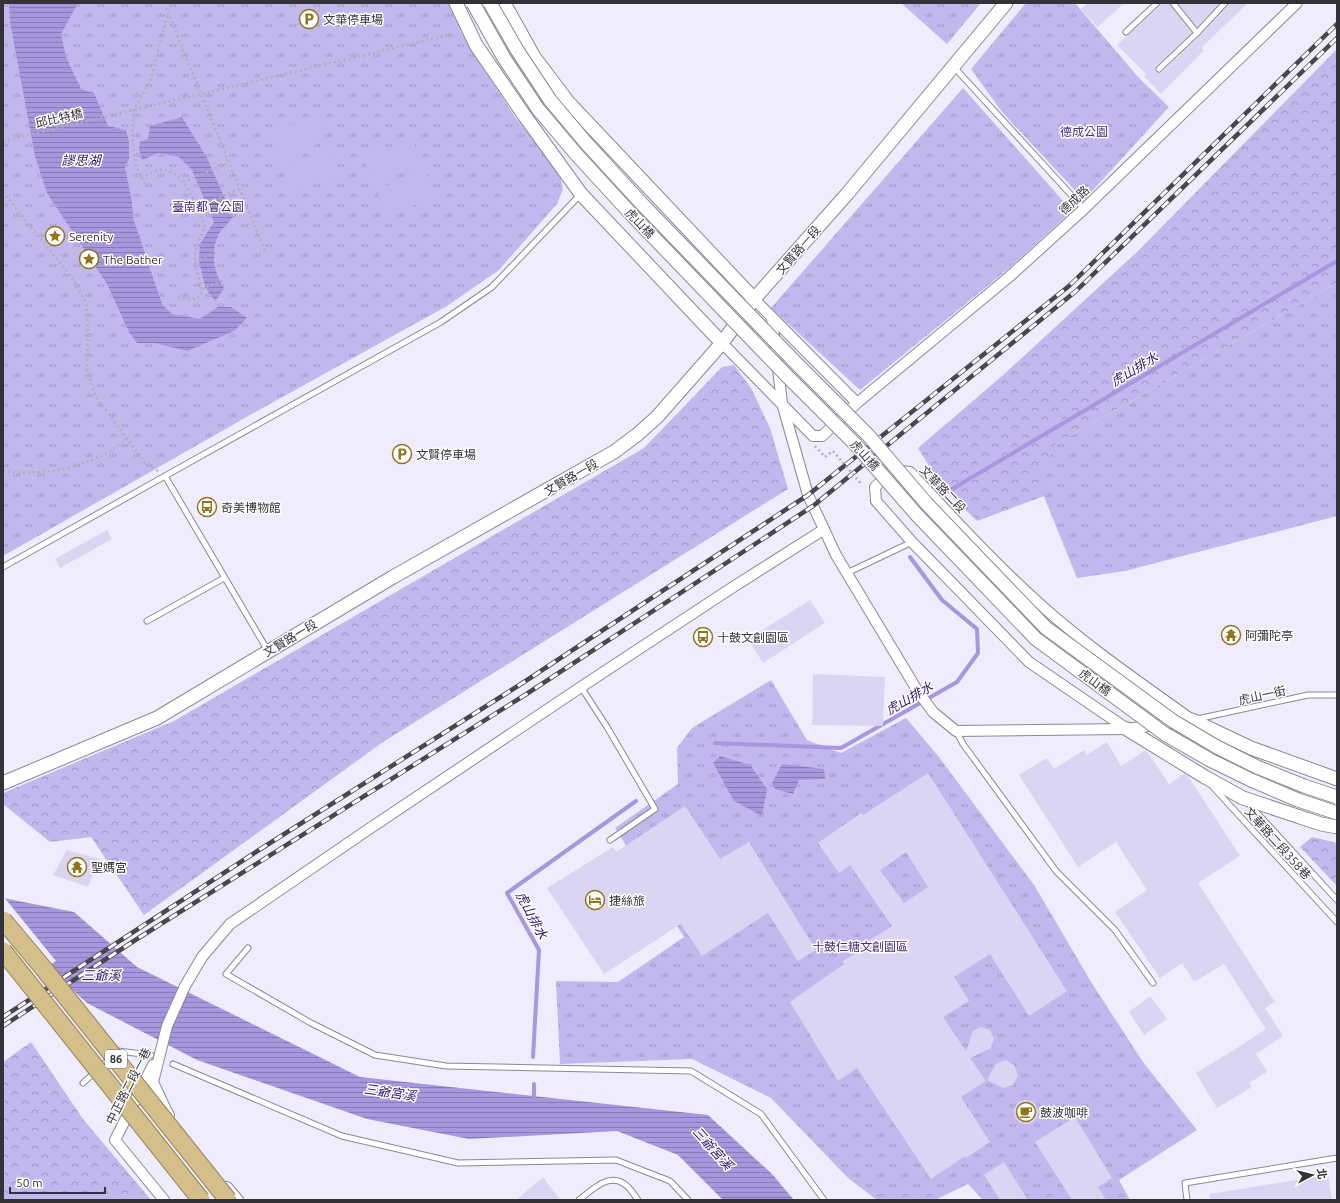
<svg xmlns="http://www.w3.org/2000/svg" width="1340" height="1203" viewBox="0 0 1340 1203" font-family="Ubuntu,'Noto Sans TC',sans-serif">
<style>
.grass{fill:url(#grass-tufts)}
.forest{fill:url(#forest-crowns)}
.pitch{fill:#c3b8ee}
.water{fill:url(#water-rules)}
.pier{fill:#efecfd}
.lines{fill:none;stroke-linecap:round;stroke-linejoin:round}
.stream{stroke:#a797de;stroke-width:4}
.building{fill:#dbd5f3;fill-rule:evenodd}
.service-casing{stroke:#8b8897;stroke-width:7}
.minor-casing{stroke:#8b8897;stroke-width:12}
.tertiary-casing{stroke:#8b8897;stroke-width:15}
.path{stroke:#b1afbc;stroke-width:2.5;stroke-dasharray:2 3;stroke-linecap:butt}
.service{stroke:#fff;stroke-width:5}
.minor{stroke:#fff;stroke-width:10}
.tertiary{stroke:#fff;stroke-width:13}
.rail-casing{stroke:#48474e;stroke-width:4.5}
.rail{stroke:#fff;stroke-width:3;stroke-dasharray:9;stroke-linecap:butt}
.tertiary-bridge-casing{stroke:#8b8897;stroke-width:15;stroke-linecap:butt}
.trunk-bridge-casing{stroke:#94835a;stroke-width:19;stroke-linecap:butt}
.path-bridge{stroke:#b1afbc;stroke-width:2.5;stroke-dasharray:2 3;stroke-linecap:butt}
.tertiary-bridge{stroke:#fff;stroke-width:13}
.trunk-bridge{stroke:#d4be8a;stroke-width:17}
.labels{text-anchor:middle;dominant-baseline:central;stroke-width:3;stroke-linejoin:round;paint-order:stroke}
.shield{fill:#fff;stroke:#707074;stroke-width:1}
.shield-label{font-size:11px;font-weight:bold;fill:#333238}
.poi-label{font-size:12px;fill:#333238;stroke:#fff;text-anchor:start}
.street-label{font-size:12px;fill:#333238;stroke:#fff}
.park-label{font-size:12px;fill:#472c7f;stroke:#fff}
.water-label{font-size:13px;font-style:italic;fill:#321164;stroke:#fff}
</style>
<defs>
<pattern id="grass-tufts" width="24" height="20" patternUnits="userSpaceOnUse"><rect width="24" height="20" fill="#c3b8ee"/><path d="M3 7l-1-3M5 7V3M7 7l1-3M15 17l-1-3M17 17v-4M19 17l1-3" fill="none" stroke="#9f96c2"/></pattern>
<pattern id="forest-crowns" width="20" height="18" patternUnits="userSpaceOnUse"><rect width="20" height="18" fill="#c3b8ee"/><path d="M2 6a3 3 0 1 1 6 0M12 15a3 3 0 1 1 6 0" fill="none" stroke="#9f96c2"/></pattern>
<pattern id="water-rules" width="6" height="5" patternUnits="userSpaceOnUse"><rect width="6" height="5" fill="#a797de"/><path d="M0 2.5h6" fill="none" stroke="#897cb5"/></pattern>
</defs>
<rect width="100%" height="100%" fill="#efecfd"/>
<g class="grass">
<path d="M3,3H449L461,32L515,117L559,170L563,189L557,204L499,270L447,306L250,415L3,556Z"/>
<path d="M901,3H981L947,44Z"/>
<path d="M1026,3H1075L1138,77L1169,107L1084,200L1002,112L971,69Z"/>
<path d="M963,88L1072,211L1007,270L860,390L771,308Z"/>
<path d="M1337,283V516L1125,571L1077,578L1036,477L1056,444Z"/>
<path d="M771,680L807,740L841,753L906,718L939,757L1034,885L1093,985L1143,1062L1197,1130L1119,1180L1130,1200H983L968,1184L935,1200H877L848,1178L771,1098L692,1059L560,1064L556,981L618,982L684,937L615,828L678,784L677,748L692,728Z"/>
</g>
<g class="forest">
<path d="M1337,49V283L1056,444L1037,477L1044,496L977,521L942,487L918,448L1002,376L1138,251Z"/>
<path d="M734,365L751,388L770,428L788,489L383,742L144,915L91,837L50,842L3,804V793L174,721L644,448L722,367Z"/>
<path d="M1312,837L1337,843V886L1300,847Z"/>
<path d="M31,1042L83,1119L151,1200H3V1062Z"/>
</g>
<g class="pitch">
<path d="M317,114L327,140L279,160L268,134Z"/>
<path d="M412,138L422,165L374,184L363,158Z"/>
<path d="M330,148L341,173L292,193L282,167Z"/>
<path d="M425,171L435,197L387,217L376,190Z"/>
</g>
<g class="water">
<path d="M9,3H78L61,34L66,57L81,89L94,93L108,126L126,130L129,142V159L125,167L132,202L133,218L162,304L172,314L200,319L218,307H231L247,318L234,331L187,351L155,343H137L129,332L107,284L47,193L35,156L10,22Z"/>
<path d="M182,117L207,158L233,217C229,222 224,227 220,232C209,251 214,272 224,289L215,301L205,287L199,261L200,244L214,222L192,170L179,157L159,153L142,160L139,150L140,142L148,139L150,126Z"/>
<path d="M720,756L750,765L767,789L762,816L734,801L713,763Z"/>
<path d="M782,764L824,769L825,779L799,780L793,794L775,789L772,783Z"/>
<path d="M3,898L74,912L137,967L360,1077L708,1115L772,1174L794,1200H723L678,1155L617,1131L469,1139L367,1119L197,1060L87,1003L36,956Z"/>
</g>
<path class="pier" d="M3,896L56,961L46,968L35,958L3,949Z"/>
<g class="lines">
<g class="stream">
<path d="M942,495L1337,261"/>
<path d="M715,743L841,748L957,682L978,653L977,629L942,600L910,557"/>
<path d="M533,1057L539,950L507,893L636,801"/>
<path d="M534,1099V1084"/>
</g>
</g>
<g class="building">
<path d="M1088,3H1124L1098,27L1081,9Z"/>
<path d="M1161,3H1169L1192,33L1156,66L1155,70L1158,73L1162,72L1200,36L1228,6L1229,3H1248L1201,48L1204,50L1161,94L1144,76L1146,74L1117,45L1160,6Z"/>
<path d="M1178,3H1220L1197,27Z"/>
<path d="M107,530L112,539L60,568L55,559Z"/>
<path d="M810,600L825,623L763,663L748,639Z"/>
<path d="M813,674L885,677L883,726L812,725Z"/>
<path d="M1107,742L1121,766L1146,750L1169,784L1184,774L1188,776L1240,856L1198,883L1275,1002L1265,1008L1283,1036L1256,1054L1267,1072L1249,1083L1252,1087L1217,1108L1196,1073L1234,1050L1266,1029L1224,964L1194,982L1182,963L1160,978L1115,912L1147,890L1116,842L1078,867L1019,775L1047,758L1054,769L1084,750L1087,755Z"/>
<path d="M928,773L1067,991L1029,1016L990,954L954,977L969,1001L943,1017L966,1051L973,1031L981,1027L990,1030L994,1039L991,1048L970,1058L986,1081L961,1097L990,1142L966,1158L965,1156L931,1179L857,1068L838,1081L790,1002L844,964L843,961L862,949L860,946L892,926L850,865L839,873L818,843L861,813L863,815ZM906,852L928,887L904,903L880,870Z"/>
<path d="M685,806L720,859L749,842L816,950L798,961L768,913L702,956L681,924L604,974L547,888L613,847L616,852Z"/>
<path d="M67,850L99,859L88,887L53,875Z"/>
<path d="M1150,996L1167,1019L1144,1035L1129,1012Z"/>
<path d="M1006,1060L1015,1066L1018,1076L1013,1085L1003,1088L987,1080L996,1064Z"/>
<circle cx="1026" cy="1112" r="12"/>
<path d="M1075,1117L1112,1178L1098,1187L1106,1200H1072L1035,1142Z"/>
<path d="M1004,1162L1028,1200H1000L984,1175Z"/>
<path d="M1328,1175L1332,1200H1210L1209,1194Z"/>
<path d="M543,1177L560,1200H516Z"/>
</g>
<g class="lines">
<g class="service-casing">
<g id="service">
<path d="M1173,3L1197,33"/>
<path d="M1126,32L1157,3"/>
<path d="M953,66L1084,209"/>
<path d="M1159,69L1197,33L1225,3"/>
<path d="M165,476L268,651"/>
<path d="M3,567L165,476L441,322L492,287L580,195"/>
<path d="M847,573L912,542"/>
<path d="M147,621L224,578"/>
<path d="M581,687L607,727L655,809L610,840"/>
<path d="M1197,719L1308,695H1337"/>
<path d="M956,731L963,744L1056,871L1115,930L1153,983"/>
<path d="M1213,787L1337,922"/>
<path d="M1248,803L1337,900"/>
<path d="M248,948L226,974L311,1023L375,1055L446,1066L691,1071L761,1114L824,1200"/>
<path d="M173,1064L342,1136L458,1163L616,1160L670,1181L688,1200"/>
<path d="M83,1083L118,1051L151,1055"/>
<path d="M579,1200C593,1189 611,1170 628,1187C632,1191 635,1196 638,1200"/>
<path d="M1187,1200L1185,1183L1337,1158"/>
</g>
</g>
<g class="minor-casing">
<g id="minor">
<path d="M772,318L782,403L808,495L836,555L917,690L933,712L956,731L1127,729L1178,722"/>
<path d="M722,343L813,436H822L857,403L754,299"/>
<path d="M857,403L1009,277L1084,209L1297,3"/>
<path d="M1127,729L1029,662L912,542L876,501L875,487L893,470L910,472C953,518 995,564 1042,606C1089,648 1141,683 1192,720"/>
<path d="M153,1065L115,1140L164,1200"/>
<path d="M169,1115L166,1110L153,1082L167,1026L185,986L202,957L230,924L363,833L581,687L730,589L823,530"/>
<path d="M227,1187L238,1200"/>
</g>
</g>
<g class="tertiary-casing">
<g id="tertiary">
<path d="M456,3L476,45L524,115L581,194L722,343"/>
<path d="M504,3L534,57L568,102L754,299"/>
<path d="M1192,720L1251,748L1337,779"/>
<path d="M1127,729L1205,777L1243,798L1321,824L1337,827"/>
<path d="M3,783L157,718L393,577L614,452L638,434L657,417L722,343L754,299L847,194L1006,3"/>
</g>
</g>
<g class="path">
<path d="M164,3L265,251"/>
<path d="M3,141L453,34"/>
<path d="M141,177C147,175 155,170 162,170C185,170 197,209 205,226C201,237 193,251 195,263C196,275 204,284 200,296L193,299L178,298"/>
<path d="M183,182L229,163"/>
<path d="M145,184L137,168L134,152L132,136L134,110L151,79L168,13"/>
<path d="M3,192L73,279L86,303L88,330L87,369L96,397L145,463L158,471"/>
<path d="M196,207L240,189"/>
<path d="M195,261L219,252"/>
<path d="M202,289L224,280"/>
<path d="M815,446L825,457"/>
<path d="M3,471C40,475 70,471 105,454C113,450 120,444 127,438"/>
</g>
<use href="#service" class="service"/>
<use href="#minor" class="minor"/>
<use href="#tertiary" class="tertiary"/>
<g class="rail-casing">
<g id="rail">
<path d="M3,1017L259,850L521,684L808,495L1069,286L1337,24"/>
<path d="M3,1026L137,939L525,695L813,506L1076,291L1337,38"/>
</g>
</g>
<use href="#rail" class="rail"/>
<g class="tertiary-bridge-casing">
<g id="tertiary-bridge">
<path d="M473,3L504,58L538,109L576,154L632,215L787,376L857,446L916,514L1036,639L1165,734L1210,760L1251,780L1298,800L1337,813"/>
<path d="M490,3L517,50L550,100L587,144L643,205L798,365L868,435L927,504L1046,628L1173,721L1217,747L1257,767L1304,786L1337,797"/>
</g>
</g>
<g class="trunk-bridge-casing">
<g id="trunk-bridge">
<path d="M3,920L44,969L228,1200"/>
<path d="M3,951L201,1200"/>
</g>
</g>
<path class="path-bridge" d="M825,457L833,451L862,485"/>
<use href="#tertiary-bridge" class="tertiary-bridge"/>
<use href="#trunk-bridge" class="trunk-bridge"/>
</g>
<defs>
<g id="parking-ring" transform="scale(1)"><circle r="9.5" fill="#fff" stroke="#93741b" stroke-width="1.5"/><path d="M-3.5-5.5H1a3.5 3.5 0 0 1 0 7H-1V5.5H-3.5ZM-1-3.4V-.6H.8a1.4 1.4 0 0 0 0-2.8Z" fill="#93741b"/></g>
<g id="sight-ring" transform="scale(1)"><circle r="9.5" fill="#fff" stroke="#93741b" stroke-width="1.5"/><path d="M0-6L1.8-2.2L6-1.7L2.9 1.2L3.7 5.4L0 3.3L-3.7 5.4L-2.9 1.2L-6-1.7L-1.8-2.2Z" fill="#93741b"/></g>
<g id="bus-ring" transform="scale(1)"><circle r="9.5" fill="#fff" stroke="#93741b" stroke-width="1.5"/><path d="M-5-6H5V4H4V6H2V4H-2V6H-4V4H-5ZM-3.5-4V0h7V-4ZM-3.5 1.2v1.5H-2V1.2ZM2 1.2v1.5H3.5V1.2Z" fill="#93741b"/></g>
<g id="temple-ring" transform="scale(1)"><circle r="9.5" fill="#fff" stroke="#93741b" stroke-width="1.5"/><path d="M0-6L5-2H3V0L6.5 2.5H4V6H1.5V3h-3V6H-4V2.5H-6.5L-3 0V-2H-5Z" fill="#93741b"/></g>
<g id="hotel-ring" transform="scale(1)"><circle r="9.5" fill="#fff" stroke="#93741b" stroke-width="1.5"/><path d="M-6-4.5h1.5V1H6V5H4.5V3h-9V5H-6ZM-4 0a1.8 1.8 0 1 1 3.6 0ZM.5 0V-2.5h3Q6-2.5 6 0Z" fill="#93741b"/></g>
<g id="cafe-ring" transform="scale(1)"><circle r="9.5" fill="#fff" stroke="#93741b" stroke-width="1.5"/><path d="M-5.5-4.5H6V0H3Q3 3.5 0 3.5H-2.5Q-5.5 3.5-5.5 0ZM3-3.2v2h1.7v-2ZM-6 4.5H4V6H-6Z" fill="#93741b"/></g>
</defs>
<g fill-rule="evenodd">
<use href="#parking-ring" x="309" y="19"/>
<use href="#sight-ring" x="55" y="236"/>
<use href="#sight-ring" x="89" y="259"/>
<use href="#parking-ring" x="402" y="454"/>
<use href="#bus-ring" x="207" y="507"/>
<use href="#temple-ring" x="1231" y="635"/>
<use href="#bus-ring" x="703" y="637"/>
<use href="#temple-ring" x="77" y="867"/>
<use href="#hotel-ring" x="595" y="900"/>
<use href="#cafe-ring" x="1026" y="1112"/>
</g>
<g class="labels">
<rect class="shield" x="105" y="1050" width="22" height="18" rx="3"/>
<g class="shield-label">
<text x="116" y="1059">86</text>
</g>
<g class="poi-label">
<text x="323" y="19">文華停車場</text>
<text x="69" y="236">Serenity</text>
<text x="103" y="259">The Bather</text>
<text x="416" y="454">文賢停車場</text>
<text x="221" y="507">奇美博物館</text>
<text x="1245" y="635">阿彌陀亭</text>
<text x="717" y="637">十鼓文創園區</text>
<text x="91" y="867">聖媽宮</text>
<text x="609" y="900">捷絲旅</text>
<text x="1040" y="1112">鼓波咖啡</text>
</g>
<g class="street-label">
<text transform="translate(59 118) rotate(-13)">邱比特橋</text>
<text transform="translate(1074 200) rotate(-43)">德成路</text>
<text transform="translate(640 223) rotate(46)">虎山橋</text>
<text transform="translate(798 250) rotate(-49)">文賢路一段</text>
<text transform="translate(865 455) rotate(48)">虎山橋</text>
<text transform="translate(571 477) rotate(-30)">文賢路一段</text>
<text transform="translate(943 489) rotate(46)">文華路二段</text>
<text transform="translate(290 638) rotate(-31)">文賢路一段</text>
<text transform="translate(1095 682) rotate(36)">虎山橋</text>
<text transform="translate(1262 695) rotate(-12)">虎山一街</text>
<text transform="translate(1278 843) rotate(48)">文華路二段358巷</text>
<text transform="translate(128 1086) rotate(-63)">中正路二段一巷</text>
</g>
<g class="park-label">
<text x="1084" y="131">德成公園</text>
<text x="208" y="206">臺南都會公園</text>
<text x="860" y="946">十鼓仁糖文創園區</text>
</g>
<g class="water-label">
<text x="81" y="160">謬思湖</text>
<text transform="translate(1134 369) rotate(-31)">虎山排水</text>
<text transform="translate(909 698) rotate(-30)">虎山排水</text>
<text transform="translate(532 915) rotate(62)">虎山排水</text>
<text x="101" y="975">三爺溪</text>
<text transform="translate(390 1092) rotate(8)">三爺宮溪</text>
<text transform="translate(713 1148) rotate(48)">三爺宮溪</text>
</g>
</g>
<rect width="1340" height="1203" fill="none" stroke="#333238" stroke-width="8"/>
<g transform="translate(1312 1175) rotate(83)" stroke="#ffffff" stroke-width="3" paint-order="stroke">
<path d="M0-3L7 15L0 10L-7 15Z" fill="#333238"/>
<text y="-6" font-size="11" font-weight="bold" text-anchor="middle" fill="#333238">北</text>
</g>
<path d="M10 1187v6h95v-6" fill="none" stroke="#333238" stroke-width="2"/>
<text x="16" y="1187" font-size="12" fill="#333238" stroke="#ffffff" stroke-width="3" paint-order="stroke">50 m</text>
</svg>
